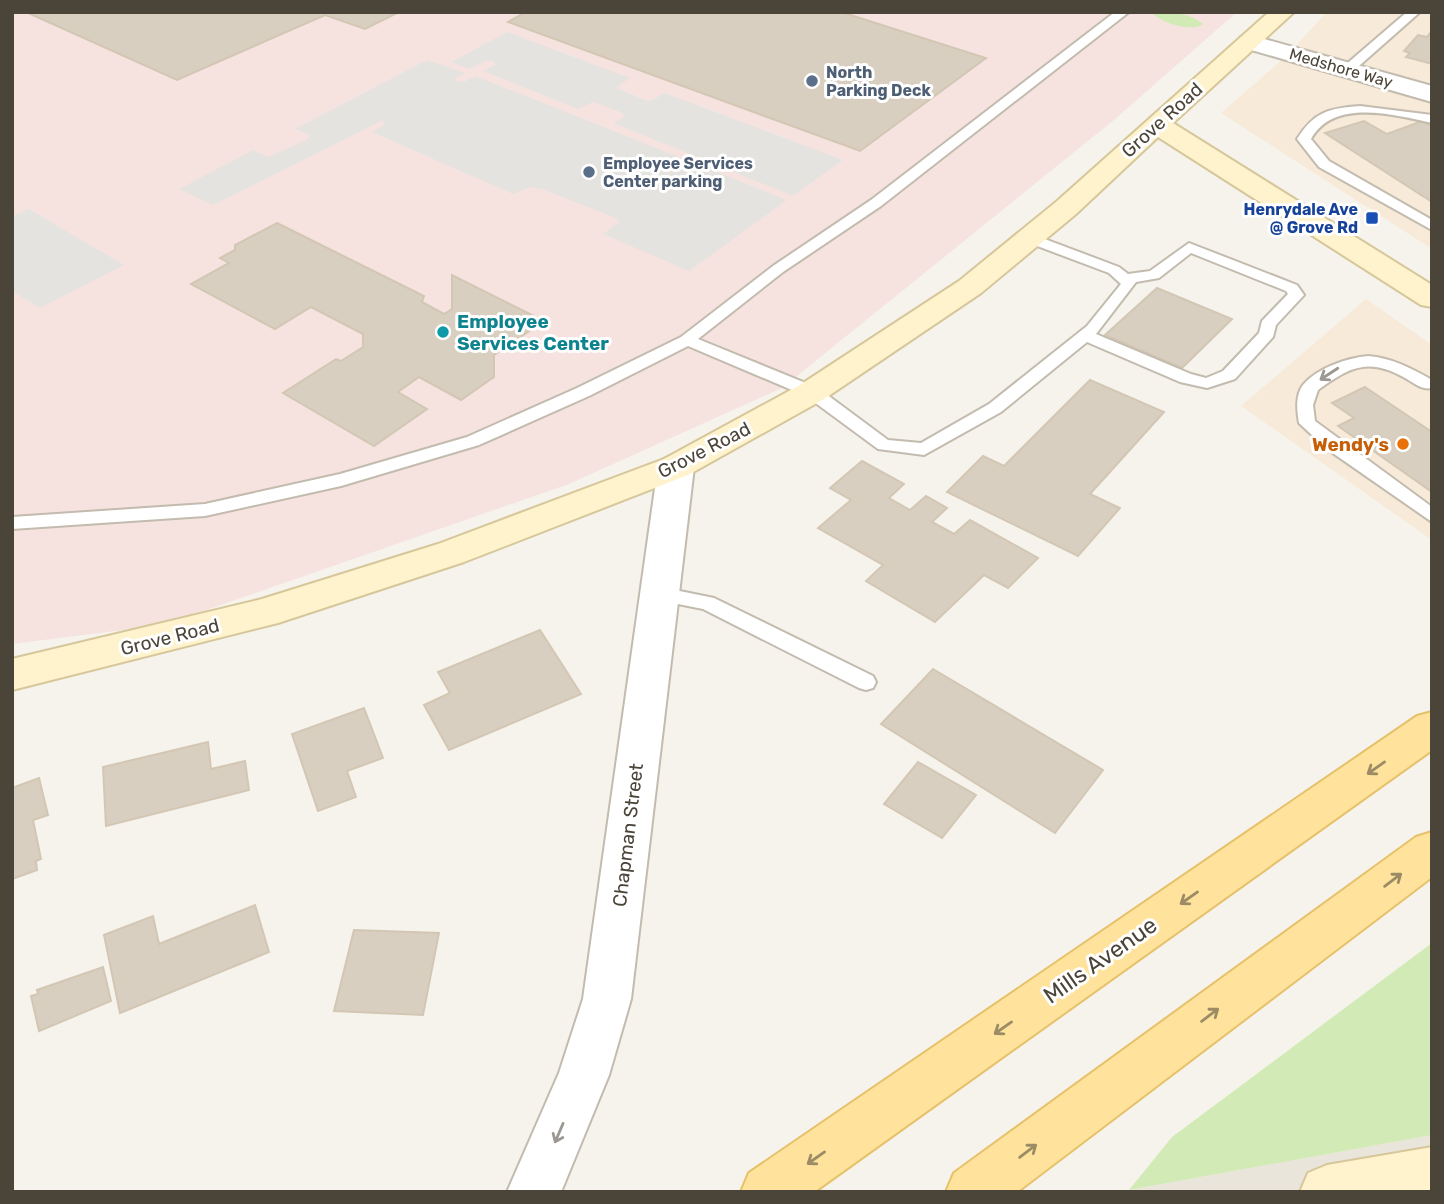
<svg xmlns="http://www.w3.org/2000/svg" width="1444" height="1204" viewBox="0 0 1444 1204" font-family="Rubik,sans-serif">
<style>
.residential{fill:#eae5da}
.commercial{fill:#f7ead8}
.medical{fill:#f6e3e0}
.green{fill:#d2eab5}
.parking{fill:#e5e3e0}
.building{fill:#d8cfc1;stroke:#d3c7b4;stroke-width:2}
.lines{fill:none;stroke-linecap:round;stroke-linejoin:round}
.lane-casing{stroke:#c2bbae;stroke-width:4}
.street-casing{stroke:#c2bbae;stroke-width:4}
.secondary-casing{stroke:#d6c79b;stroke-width:4}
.primary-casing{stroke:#e6c16a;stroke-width:4}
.lane{fill:#fff;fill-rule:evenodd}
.street{fill:#fff;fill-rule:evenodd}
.secondary{fill:#fff3cd;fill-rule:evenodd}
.primary{fill:#ffe39c;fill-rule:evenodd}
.oneway{stroke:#9c9892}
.oneway2{stroke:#9c8c66}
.service-dot{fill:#5c6f8a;stroke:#fff;stroke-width:2.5}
.transit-dot{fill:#1a4fb4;stroke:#fff;stroke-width:2.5}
.culture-dot{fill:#0f9aa8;stroke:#fff;stroke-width:2.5}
.food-dot{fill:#e8710a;stroke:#fff;stroke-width:2.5}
.labels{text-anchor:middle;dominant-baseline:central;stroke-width:6;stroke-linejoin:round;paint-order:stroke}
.far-street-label{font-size:16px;fill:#4b4439;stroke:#fff}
.far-service-label{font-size:16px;font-weight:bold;fill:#4e5e75;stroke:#fff;text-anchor:start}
.far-transit-label{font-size:16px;font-weight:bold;fill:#164399;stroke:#fff;text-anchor:end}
.street-label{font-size:19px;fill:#4b4439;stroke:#fff}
.culture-label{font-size:19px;font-weight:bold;fill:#0d838f;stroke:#fff;text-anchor:start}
.food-label{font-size:19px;font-weight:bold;fill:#c56008;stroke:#fff;text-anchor:end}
.near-street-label{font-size:23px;fill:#4b4439;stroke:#fff}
</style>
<rect width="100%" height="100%" fill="#f6f3ec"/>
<path class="residential" d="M1432,1135V1192H1127L1129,1190Z"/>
<g class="commercial">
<path d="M1327,12H1432V249L1221,113L1285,57Z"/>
<path d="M1366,299L1432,345V540L1241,406Z"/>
</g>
<path class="medical" d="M12,12H1237L1114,120L782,388L569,484L163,625L12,644Z"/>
<g class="green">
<path d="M1154,12C1170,12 1190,13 1203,24C1192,33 1163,23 1153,14Z"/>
<path d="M1432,943V1135L1129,1190L1172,1137Z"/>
</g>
<g class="parking">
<path d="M507,32L630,78L616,88L645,100H652L665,93L843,160L793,196L613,123L624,117L623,113L593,102L578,109L483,71L495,65L494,61H486L469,69L451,62Z"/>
<path d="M427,60L465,73L455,78L456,81L464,82L475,76L787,200L689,271L603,234L619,222L616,218L542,189L530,187L513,194L372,132L385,124L383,120L213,205L179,189L253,150L269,157L306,140L310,136L308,134L295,129Z"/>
<path d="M29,209L124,265L40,308L12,291V216Z"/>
</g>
<g class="building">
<path d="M26,12H399L365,29L325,15L177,80Z"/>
<path d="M526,12H841L986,58L860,151L508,22Z"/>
<path d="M1431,32L1432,64L1406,57L1410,53L1404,51L1418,35L1427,37Z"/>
<path d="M1364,121L1387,134L1422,121L1432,126V202L1325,133Z"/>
<path d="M277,223L424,296L422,302L444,314L452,309V275L544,321L494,355V377L461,400L419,377L398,392L427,409L374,446L283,393L336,359L341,361L363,347V334L311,307L275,329L191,284L229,263L220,258L235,250V245Z"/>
<path d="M1157,288L1232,319L1182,368L1105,335Z"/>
<path d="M1090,380L1164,412L1090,494L1120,508L1078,556L947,492L983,456L1004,466Z"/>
<path d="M1365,387L1432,432V492L1338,426L1354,418L1332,403Z"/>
<path d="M862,461L904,484L889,498L910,510L926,496L947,508L932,522L954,534L970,520L1038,558L1008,588L984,575L935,622L866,581L883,565L818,528L851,500L830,488Z"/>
<path d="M540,630L581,694L449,750L424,705L450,693L438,672Z"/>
<path d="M933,669L1103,770L1055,833L881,724Z"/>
<path d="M364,708L383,758L347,771L356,797L318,811L292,734Z"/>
<path d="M208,742L211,769L245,761L249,790L106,826L103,767Z"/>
<path d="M918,762L976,795L942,838L884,804Z"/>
<path d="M39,778L48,815L33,820L41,859L36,861L37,870L12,879V788Z"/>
<path d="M255,905L269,952L120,1013L104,935L153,916L159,944Z"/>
<path d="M354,930L439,933L423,1015L334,1011Z"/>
<path d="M103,967L111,1001L39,1031L31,996L38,994L37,990Z"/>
</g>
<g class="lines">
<g class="lane-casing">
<g id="lane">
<path d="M1115,12H1129L881,206L783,272L698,339L818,388L888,440L921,443L989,404L1087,326L1121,284L1109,273L1024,241L1022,238L1024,235H1034L1119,267L1128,274L1150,271L1189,243L1297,285L1304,295L1276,325L1273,337L1235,379L1207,388L1180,382L1087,342L1001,412L924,455L878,449L806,396L688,346L589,396L479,445L341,486L205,516L12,529V517L205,504L340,474L467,437L577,388L681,337L773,266L871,200ZM1191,253L1286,291L1288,294L1262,321L1259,333L1223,371L1206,378L1191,374L1096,334L1136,282L1159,278Z"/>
<path d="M1407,12H1420L1351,73H1343V67Z"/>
<path d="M1360,106L1432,115V123C1394,115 1334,98 1311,139L1329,161L1432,220V230L1319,167L1297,139C1314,112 1329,108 1360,106Z"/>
<path d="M1368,356C1392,358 1411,368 1432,380V388C1422,390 1415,384 1407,379C1369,357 1351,366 1318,390L1313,405L1315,421L1432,507V522L1327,449L1299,423C1297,411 1295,396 1303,385C1317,368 1347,358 1368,356Z"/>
<path d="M660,587L714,598L873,676L876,682L873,688L866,690L859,688L703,609L653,599L650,594L653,589Z"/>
</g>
</g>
<g class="street-casing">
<g id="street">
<path d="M1250,35L1432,86V102L1241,47L1238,42L1241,37Z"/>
<path d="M676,455L688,459L694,467L631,999L609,1075L561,1192H507L559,1073L583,999L658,467L664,459Z"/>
</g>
</g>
<g class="secondary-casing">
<g id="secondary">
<path d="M1269,12H1294L1173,123L1432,285V307L1421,305L1158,137L1076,214L981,293L824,399L688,475L464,562L278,623L12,690V659L262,599L438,544L664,459L800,385L959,281L1056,202Z"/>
<path d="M1432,1147V1192H1300L1308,1173L1327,1165Z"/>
</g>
</g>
<g class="primary-casing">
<g id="primary">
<path d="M1432,712V750L814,1192H741L749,1173L1417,716Z"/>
<path d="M1432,832V877L1017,1192H946L954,1173L1416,837Z"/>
</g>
</g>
<use href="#lane" class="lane"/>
<use href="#street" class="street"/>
<use href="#secondary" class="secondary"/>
<use href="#primary" class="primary"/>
</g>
<defs><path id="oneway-shaft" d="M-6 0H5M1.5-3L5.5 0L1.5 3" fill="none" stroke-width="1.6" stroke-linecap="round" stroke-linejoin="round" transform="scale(1.75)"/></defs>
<g class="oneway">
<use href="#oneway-shaft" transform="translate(1329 374) rotate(147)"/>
<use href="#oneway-shaft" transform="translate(559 1133) rotate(113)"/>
</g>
<g class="oneway2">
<use href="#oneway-shaft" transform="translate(1376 768) rotate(145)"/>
<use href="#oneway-shaft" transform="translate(1393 880) rotate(-37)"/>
<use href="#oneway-shaft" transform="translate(1189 898) rotate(145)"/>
<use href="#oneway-shaft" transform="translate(1210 1015) rotate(-37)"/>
<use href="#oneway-shaft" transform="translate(1003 1028) rotate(145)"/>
<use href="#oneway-shaft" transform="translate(1028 1151) rotate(-37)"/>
<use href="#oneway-shaft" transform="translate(816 1158) rotate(145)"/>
</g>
<g class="service-dot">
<circle cx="812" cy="81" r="7"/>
<circle cx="589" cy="172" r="7"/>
</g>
<rect class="transit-dot" x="1365" y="211" width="14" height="14" rx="3.5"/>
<circle class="culture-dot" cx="443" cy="332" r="7"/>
<circle class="food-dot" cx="1403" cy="444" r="7"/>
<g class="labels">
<g class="far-street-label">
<text transform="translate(1341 68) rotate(16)">Medshore Way</text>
</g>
<g class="far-service-label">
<text x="826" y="72">North<tspan x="826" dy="18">Parking Deck</tspan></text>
<text x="603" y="163">Employee Services<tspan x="603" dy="18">Center parking</tspan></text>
</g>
<g class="far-transit-label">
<text x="1358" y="209">Henrydale Ave<tspan x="1358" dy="18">@ Grove Rd</tspan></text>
</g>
<g class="street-label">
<text transform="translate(1162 120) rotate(-42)">Grove Road</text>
<text transform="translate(704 450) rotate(-27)">Grove Road</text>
<text transform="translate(170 637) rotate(-14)">Grove Road</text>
<text transform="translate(628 835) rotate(-83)">Chapman Street</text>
</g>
<g class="culture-label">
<text x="457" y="321">Employee<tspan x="457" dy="22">Services Center</tspan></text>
</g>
<g class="food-label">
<text x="1389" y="444">Wendy's</text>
</g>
<g class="near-street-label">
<text transform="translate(1100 960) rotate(-35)">Mills Avenue</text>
</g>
</g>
<rect width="1444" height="1204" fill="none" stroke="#4b4439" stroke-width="28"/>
</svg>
